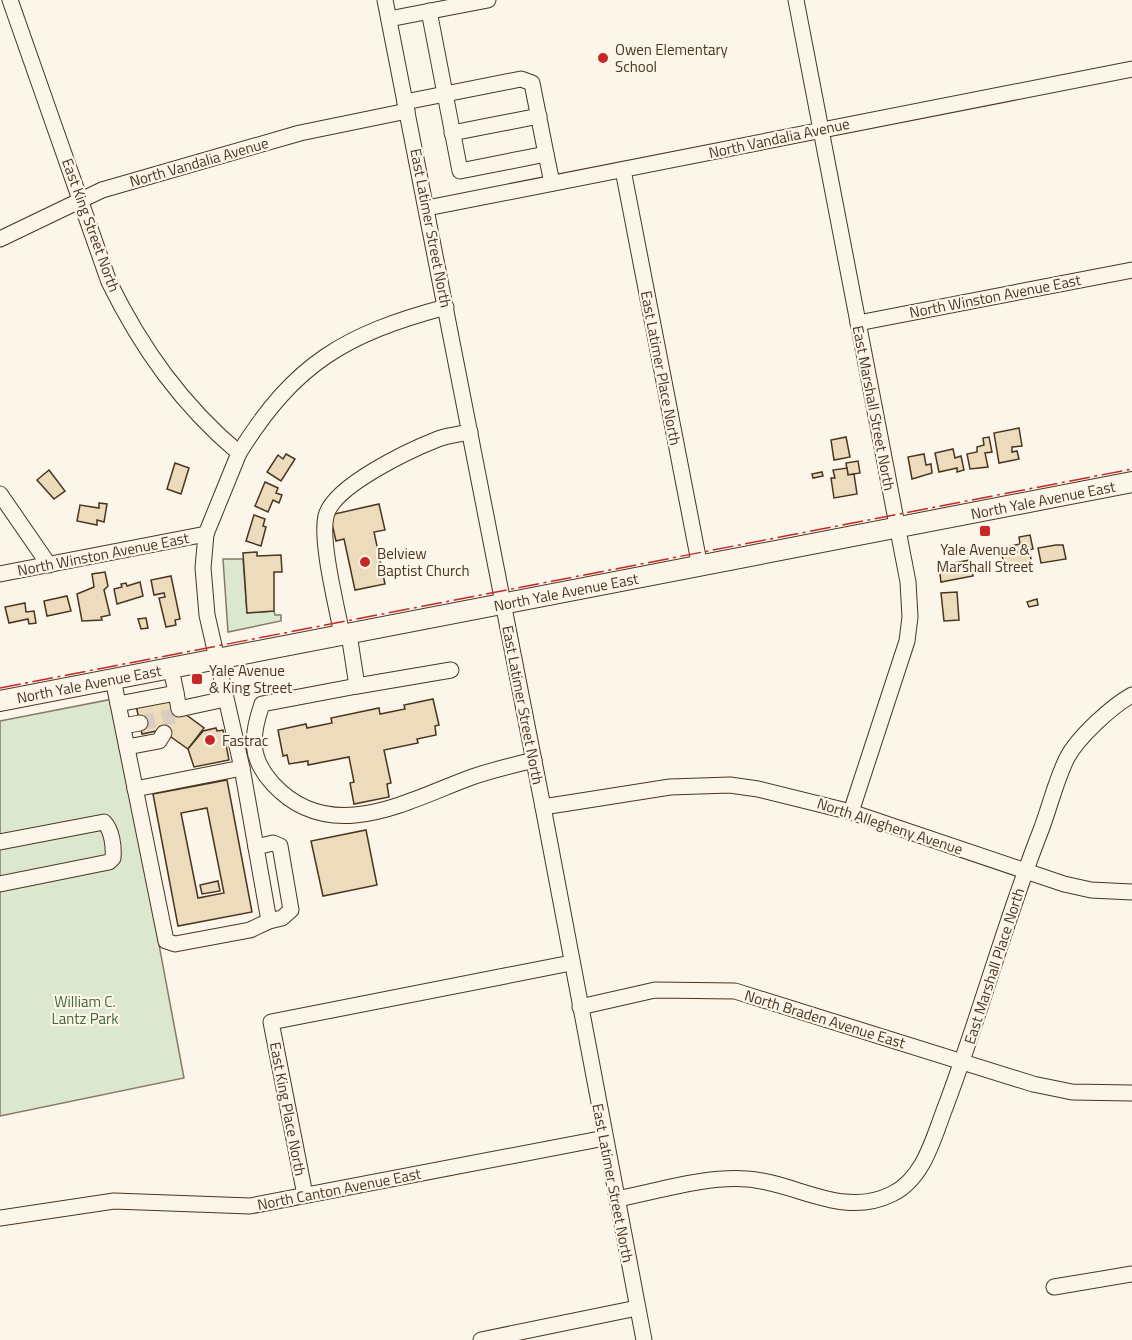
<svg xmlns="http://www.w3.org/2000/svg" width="1132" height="1340" viewBox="0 0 1132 1340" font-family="'Titillium Web',sans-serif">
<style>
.green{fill:#dce7d0;stroke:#887966;stroke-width:1.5}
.building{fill:#ecdcbc;stroke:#4a3520;stroke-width:1.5;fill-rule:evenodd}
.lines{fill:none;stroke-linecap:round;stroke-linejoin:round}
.minor-tunnel{stroke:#d8cfc1;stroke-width:15;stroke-dasharray:15 8;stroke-linecap:butt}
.minor-casing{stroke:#4a3520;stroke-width:17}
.major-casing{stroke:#4a3520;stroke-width:22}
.minor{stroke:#fbf6e9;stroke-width:15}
.major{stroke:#fbf6e9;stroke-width:20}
.power{stroke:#c62828;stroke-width:1.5;stroke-dasharray:21 4.5 3 4.5;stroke-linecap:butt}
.poi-dot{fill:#c62828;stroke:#fbf6e9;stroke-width:2}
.labels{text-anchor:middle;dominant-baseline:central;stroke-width:4.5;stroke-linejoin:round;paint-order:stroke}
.poi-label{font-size:15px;fill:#4a3520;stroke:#fbf6e9;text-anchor:start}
.street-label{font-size:15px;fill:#4a3520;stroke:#fbf6e9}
.park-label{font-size:15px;fill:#436837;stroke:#fbf6e9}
</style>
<rect width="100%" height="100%" fill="#fbf6e9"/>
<g class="green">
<path d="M223,559H243L247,613L274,611L275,615H281V621L228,632Z"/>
<path d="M113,699L184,1078L0,1116V721Z"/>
</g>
<g class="building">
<path d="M1019,428L1022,446L1012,447V452L1017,451L1019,459L999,463L994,433Z"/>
<path d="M846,437L850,457L834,460L831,440Z"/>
<path d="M989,437L992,452L985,453L988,467L970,469L967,454L977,452V447L984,445L983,438Z"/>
<path d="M953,449L955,458L961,456L964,470L957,472V468L939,472L935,453Z"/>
<path d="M286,454L295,459L281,481L267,472L278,455L283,459Z"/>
<path d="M924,454L926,465L931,464L932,473L912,479L908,457Z"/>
<path d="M858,461L860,473L848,475L846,463Z"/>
<path d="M175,463L189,468L181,494L167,489Z"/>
<path d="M847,468L848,475L854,474L857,494L834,498L831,478H835L833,470Z"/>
<path d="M49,470L65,491L54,499L37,480Z"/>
<path d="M822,472L823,476L813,478L812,474Z"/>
<path d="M265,482L278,488L276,493L282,495L279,503L273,500L268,512L255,506Z"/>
<path d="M99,503L107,504L104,522L97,520V525L77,521L80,505L99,508Z"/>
<path d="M379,504L385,530L374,532L385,584L355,590L344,539L336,541L330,515Z"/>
<path d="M254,515L265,519L263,526L266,527L261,546L246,541Z"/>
<path d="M1030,535L1033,549L1012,553L1010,546L1020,544L1019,537Z"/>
<path d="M1056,545H1063L1066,559L1041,563L1038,548Z"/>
<path d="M1029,549L1032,565L1005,570L1002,555Z"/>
<path d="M257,552V556L281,555L282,572H274V611L247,613L243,553Z"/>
<path d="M970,560L973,576L941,582L939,566Z"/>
<path d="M105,572L108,586L104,590L110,615L101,617L102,620L82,621L77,594L94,587L92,574Z"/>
<path d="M171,576L180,619L175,620L176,625L166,627L159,598L165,597L164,593L154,595L151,580Z"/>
<path d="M140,582L143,596L117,604L114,589L122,587L121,584L126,583L127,586Z"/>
<path d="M957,592L959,620L944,621L941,593Z"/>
<path d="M67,596L71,611L47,616L44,601Z"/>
<path d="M1037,599L1038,605L1029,607L1027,602Z"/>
<path d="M25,603L26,612L34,611L36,623L29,624L28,619L9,623L5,607Z"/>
<path d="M146,618L148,628L141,629L138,619Z"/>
<path d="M433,699L439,725L435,726L436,735L417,739L418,743L384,750L391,783L387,784L389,797L354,804L350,783L354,782L349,757L308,765V761L289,764L287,755L283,756L278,730L306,724L307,728L332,723L331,718L379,708L380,714L405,709L404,705Z"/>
<path d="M166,700L204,728L188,749L161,730L142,734L136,705Z"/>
<path d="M216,728L217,731L223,730L229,760L194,767L188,749L203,731Z"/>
<path d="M227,780L252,912L178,926L153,794ZM207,808L224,893L198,898L181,813Z"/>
<path d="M366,830L377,885L323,896L311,841Z"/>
<path d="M218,881L220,891L202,894L200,885Z"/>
</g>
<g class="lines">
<path class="minor-tunnel" d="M140,723L174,716"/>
<g class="minor-casing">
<g id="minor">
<path d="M10,0L109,282C142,349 182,405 239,453L206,534L203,568L207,615L242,768L269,921L250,930L175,944L166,941L113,679"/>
<path d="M385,0L543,807L644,1340"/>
<path d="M796,0L908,582L910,617L907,641L851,812"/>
<path d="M389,19L488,0"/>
<path d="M405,102L521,79L532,83L546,154L460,171L429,11"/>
<path d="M452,133L539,116"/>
<path d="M546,154L552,183"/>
<path d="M623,170L700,567"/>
<path d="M427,208L1132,69"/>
<path d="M0,239L102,190L300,133L407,111"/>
<path d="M858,323L1132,270"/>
<path d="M239,453C295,363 345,334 446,307"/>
<path d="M0,494L49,565"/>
<path d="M0,574L206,534"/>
<path d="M349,634L357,686L451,670"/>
<path d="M342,635C337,607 320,542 326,516C333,486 410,450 438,439C448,435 460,434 470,432"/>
<path d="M357,686L262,704C251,736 249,758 273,784C331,847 409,800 472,777C492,770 514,765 534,760"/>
<path d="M176,693L179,709L225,699"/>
<path d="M118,704L176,693L171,668"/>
<path d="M123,726L140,723"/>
<path d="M127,747L159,741L164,733"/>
<path d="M135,789L242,768"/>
<path d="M543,807L670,787L730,785L758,789L851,812L1064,884L1091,890L1132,892"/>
<path d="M0,842L104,822C112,830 114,847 113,858L109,862L0,884"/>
<path d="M256,847L273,843L280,846L291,910L282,918L269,921"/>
<path d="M580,1007L655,990L735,991L1033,1084L1072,1092L1132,1093"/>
<path d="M305,1195L271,1022L571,963"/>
<path d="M617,1199C659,1191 704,1176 747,1179C796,1182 842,1219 892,1194C924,1178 933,1139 945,1108C980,1016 1005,921 1041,830C1050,806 1056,780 1067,758C1078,737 1112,706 1132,695"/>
<path d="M0,1218L114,1201L250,1206L605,1138"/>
<path d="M1054,1287L1132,1274"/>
<path d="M481,1340L637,1308"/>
</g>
</g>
<g class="major-casing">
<path id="major" d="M0,701L1132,482"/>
</g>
<use href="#minor" class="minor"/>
<use href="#major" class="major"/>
<path class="power" d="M0,688L1132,469"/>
</g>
<g class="poi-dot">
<circle cx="603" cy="58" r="6"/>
<rect x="979" y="525" width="12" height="12" rx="3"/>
<circle cx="365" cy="562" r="6"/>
<rect x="191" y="673" width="12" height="12" rx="3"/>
<circle cx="210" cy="740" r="6"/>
</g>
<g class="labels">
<g class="poi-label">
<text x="615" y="49">Owen Elementary<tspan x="615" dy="17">School</tspan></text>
<text x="985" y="549" text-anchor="middle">Yale Avenue &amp;<tspan x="985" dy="17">Marshall Street</tspan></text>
<text x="377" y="553">Belview<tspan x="377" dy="17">Baptist Church</tspan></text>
<text x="209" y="670">Yale Avenue<tspan x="209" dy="17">&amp; King Street</tspan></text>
<text x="222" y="740">Fastrac</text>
</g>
<g class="street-label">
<text transform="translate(779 138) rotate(-12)">North Vandalia Avenue</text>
<text transform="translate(199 162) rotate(-16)">North Vandalia Avenue</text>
<text transform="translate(91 225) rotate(70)">East King Street North</text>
<text transform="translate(431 228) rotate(79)">East Latimer Street North</text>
<text transform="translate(995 296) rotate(-11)">North Winston Avenue East</text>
<text transform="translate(661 368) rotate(79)">East Latimer Place North</text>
<text transform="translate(874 408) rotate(79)">East Marshall Street North</text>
<text transform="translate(1043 500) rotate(-11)">North Yale Avenue East</text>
<text transform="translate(103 554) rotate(-11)">North Winston Avenue East</text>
<text transform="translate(566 592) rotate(-11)">North Yale Avenue East</text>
<text transform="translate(89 684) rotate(-11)">North Yale Avenue East</text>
<text transform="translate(523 705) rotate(79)">East Latimer Street North</text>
<text transform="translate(890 826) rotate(18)">North Allegheny Avenue</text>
<text transform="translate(994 966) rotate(-72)">East Marshall Place North</text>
<text transform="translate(825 1019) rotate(17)">North Braden Avenue East</text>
<text transform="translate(288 1109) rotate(79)">East King Place North</text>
<text transform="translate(613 1183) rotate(79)">East Latimer Street North</text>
<text transform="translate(339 1189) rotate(-11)">North Canton Avenue East</text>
</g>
<g class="park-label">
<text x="85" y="1001">William C.<tspan x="85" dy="17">Lantz Park</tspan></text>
</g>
</g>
</svg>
